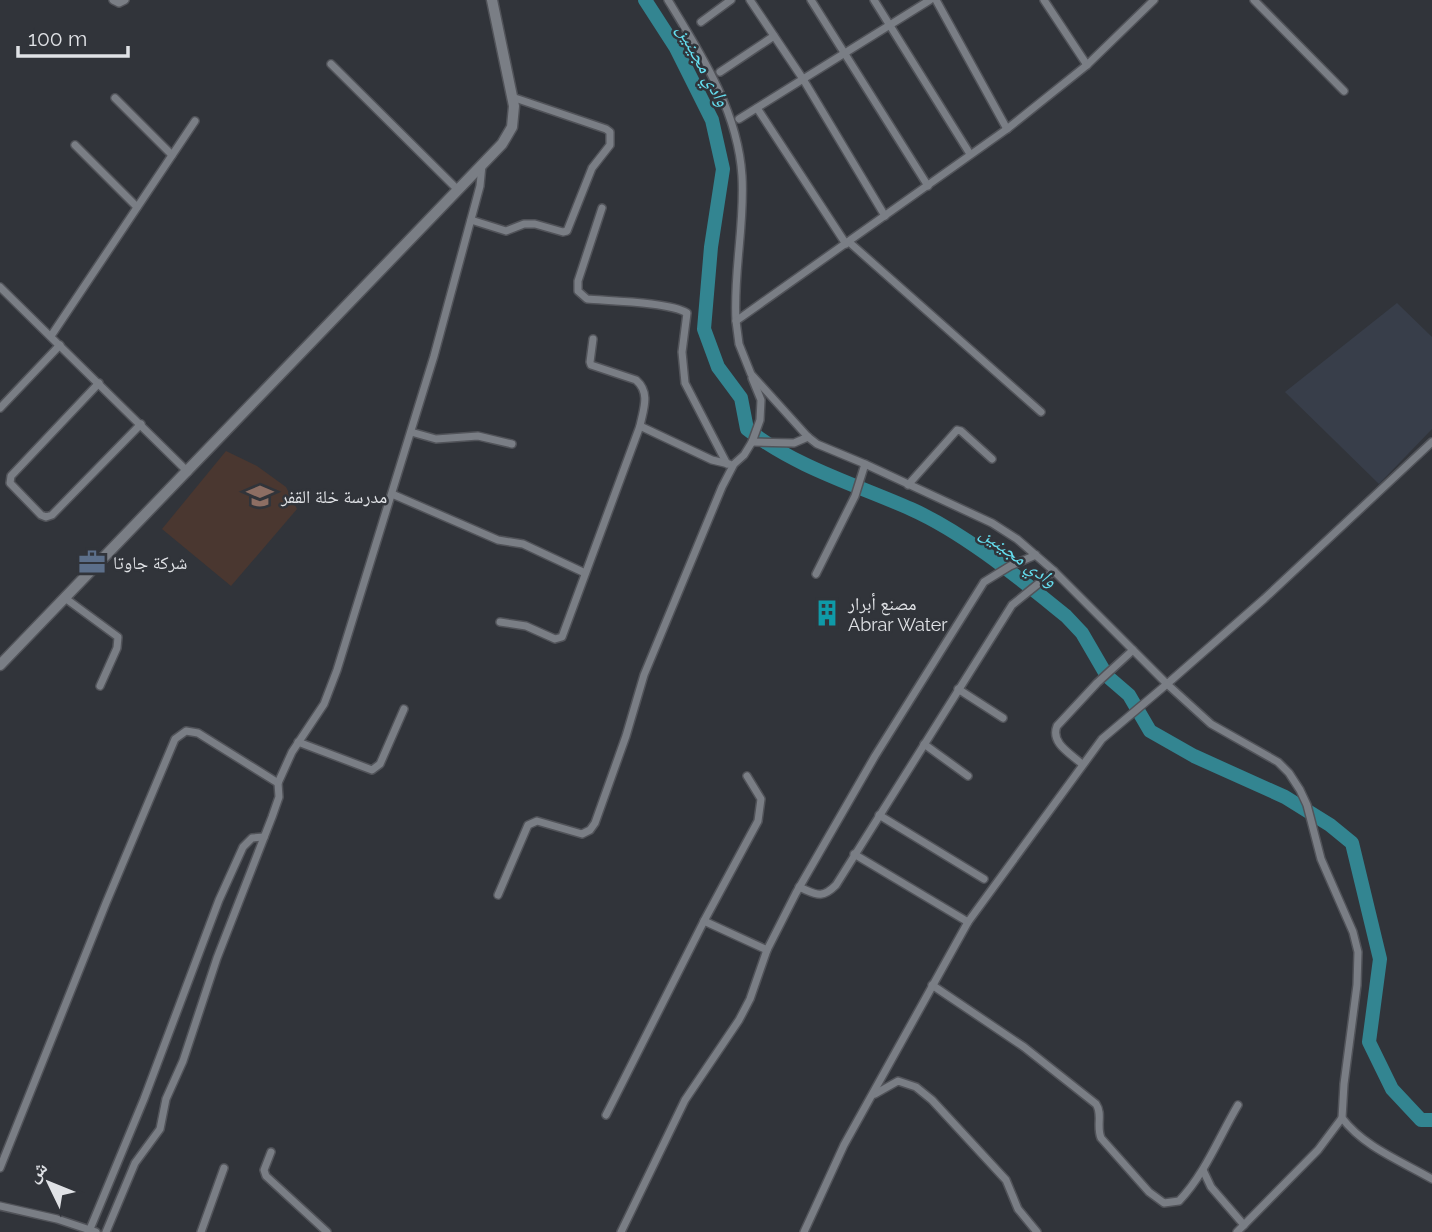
<svg xmlns="http://www.w3.org/2000/svg" width="1432" height="1232" viewBox="0 0 1432 1232" font-family="Raleway,'Noto Naskh Arabic',sans-serif">
<style>
.built{fill:#383e4a}
.education{fill:#4a3730}
.lines{fill:none;stroke-linecap:round;stroke-linejoin:round}
.river{stroke:#338591;stroke-width:14}
.street-casing{stroke:#515359;stroke-width:10}
.secondary-casing{stroke:#515359;stroke-width:13}
.street{stroke:#7a7e85;stroke-width:7}
.secondary{stroke:#7a7e85;stroke-width:10}
.labels{text-anchor:middle;dominant-baseline:central;stroke-width:5;stroke-linejoin:round;paint-order:stroke}
.poi-label{font-size:18px;fill:#e0e2e6;stroke:#31343a;text-anchor:start}
.water-label{font-size:19px;font-style:italic;fill:#65deef;stroke:#31343a}
</style>
<rect width="100%" height="100%" fill="#31343a"/>
<path class="built" d="M1397,303L1432,337V429L1379,484L1285,392Z"/>
<path class="education" d="M226,451L257,466L286,487L297,509L231,586L162,529Z"/>
<g class="lines">
<path class="river" d="M645,0L676,48L712,120L723,169L711,247L704,329L718,367L741,398L747,429C795,467 857,485 911,509C965,533 1020,579 1066,616L1082,633L1107,676L1129,695L1150,731L1194,756L1285,797L1330,825L1352,843L1380,959L1369,1042L1392,1089L1421,1120H1432"/>
<g class="street-casing">
<g id="street">
<path d="M113,0L119,3L125,0"/>
<path d="M668,0C701,54 738,111 742,176C745,225 733,273 736,321L739,344L751,374L808,437L817,444L865,464L992,523L1017,539L1054,571L1167,684L1264,599L1432,442"/>
<path d="M750,0L803,79L885,216"/>
<path d="M811,0L928,186"/>
<path d="M874,0L970,154"/>
<path d="M936,0L1007,129"/>
<path d="M1044,0L1087,65"/>
<path d="M1254,0L1344,91"/>
<path d="M701,22L731,0"/>
<path d="M331,64L458,190"/>
<path d="M720,72L774,36"/>
<path d="M115,98L172,155"/>
<path d="M757,108L846,244"/>
<path d="M739,119L930,0"/>
<path d="M75,145L137,207"/>
<path d="M602,208L578,281V291L587,299C609,301 670,302 687,313L682,352L685,383L727,464"/>
<path d="M471,220L506,231L524,224H535L563,232L567,231L592,168L610,145V132L606,129L512,97"/>
<path d="M849,242L1041,412"/>
<path d="M0,287L188,472"/>
<path d="M736,321L1007,129L1087,65L1154,0"/>
<path d="M51,336L195,121"/>
<path d="M99,383L11,476L10,483L41,515L46,517L52,515L141,424"/>
<path d="M0,408L60,345"/>
<path d="M640,426L712,460L729,464"/>
<path d="M411,432L436,439L478,436L512,444"/>
<path d="M752,442L794,443L808,437"/>
<path d="M908,485L957,430L961,431L992,459"/>
<path d="M392,494L498,540L523,544L585,573"/>
<path d="M816,574L855,496L865,464"/>
<path d="M65,598L118,637L117,648L100,686"/>
<path d="M500,622L526,626L555,639L562,637L640,426C643,410 651,393 636,380L591,365L590,362L593,339"/>
<path d="M958,689L1003,718"/>
<path d="M298,742L372,770L380,764L404,709"/>
<path d="M924,744L968,776"/>
<path d="M1082,764C1071,754 1050,743 1057,726L1097,683L1133,650"/>
<path d="M747,776L761,799L758,821L704,921L767,950"/>
<path d="M879,815L984,879"/>
<path d="M854,854L968,922"/>
<path d="M799,887C816,894 821,900 836,885L1012,605L1054,571"/>
<path d="M498,895L528,825L537,821L582,834L590,830L595,823L626,736L644,675L722,487L734,464L744,455L752,442L760,420L761,400L752,378"/>
<path d="M932,985L1024,1047L1096,1104C1103,1114 1096,1126 1101,1138L1149,1192L1164,1203L1179,1201C1205,1174 1219,1137 1238,1105"/>
<path d="M875,1094L898,1081L916,1087L932,1100L1006,1180L1018,1209L1037,1232"/>
<path d="M606,1115L704,921"/>
<path d="M1342,1118C1364,1147 1401,1161 1432,1179"/>
<path d="M271,1152L264,1170L266,1176L327,1232"/>
<path d="M0,1168L106,903L175,739L186,731L198,733L278,783"/>
<path d="M1203,1170L1211,1187L1244,1225"/>
<path d="M0,1206L57,1219L96,1232"/>
<path d="M90,1229L144,1099L219,900L243,847L252,838L264,837"/>
<path d="M106,1232L135,1163L160,1129L166,1099L183,1061L217,958L272,817L279,797L278,783L292,752L324,704L337,670L434,356L480,186L482,165"/>
<path d="M201,1232L224,1168"/>
<path d="M621,1232L685,1100L739,1020L750,999L767,950L796,893L875,756L984,582L1010,566L1036,555"/>
<path d="M804,1232L844,1145L968,922L1102,739L1167,684L1211,724L1278,762L1289,773L1300,790L1307,805L1321,859L1353,932L1358,952L1357,985L1344,1084L1342,1118L1318,1150L1237,1232"/>
</g>
</g>
<g class="secondary-casing">
<path id="secondary" d="M0,665L502,144L512,127L514,106L492,0"/>
</g>
<use href="#street" class="street"/>
<use href="#secondary" class="secondary"/>
</g>
<defs>
<g id="school-bare" transform="scale(2.1)"><path d="M0-5L7-2L0 1L-7-2ZM-4 1L0 2.5L4 1V4Q0 6-4 4Z" fill="#8d6e63" stroke="#31343a" stroke-width="2.5" paint-order="stroke"/></g>
<g id="office-bare" transform="scale(2.1)"><path d="M-6-3h4V-5.5h4V-3h4V5H-6ZM-1-4.5V-3h2v-1.5ZM-6 0V1H6V0Z" fill="#5c6f8a" stroke="#31343a" stroke-width="2.5" paint-order="stroke"/></g>
<g id="building-bare" transform="scale(2.1)"><path d="M-4-6H4V6H1V3H-1V6H-4ZM-2.5-4.3h1.7v1.8h-1.7ZM.8-4.3h1.7v1.8H.8ZM-2.5-1h1.7V.8h-1.7ZM.8-1h1.7V.8H.8Z" fill="#0f9aa8" stroke="#31343a" stroke-width="2.5" paint-order="stroke"/></g>
</defs>
<g fill-rule="evenodd">
<use href="#school-bare" x="260" y="496"/>
<use href="#office-bare" x="92" y="562"/>
<use href="#building-bare" x="827" y="613"/>
</g>
<g class="labels">
<g class="poi-label">
<text x="281" y="496">مدرسة خلة القفر</text>
<text x="113" y="562">شركة جاوتا</text>
<text x="848" y="603">مصنع أبرار<tspan x="848" dy="21">Abrar Water</tspan></text>
</g>
<g class="water-label">
<text transform="translate(704 65) rotate(62)">وادي مجينين</text>
<text transform="translate(1019 556) rotate(36)">وادي مجينين</text>
</g>
</g>
<g transform="translate(49 1183) rotate(313)" stroke="#31343a" stroke-width="5" paint-order="stroke">
<path d="M0-5L12 26L0 18L-12 26Z" fill="#e0e2e6"/>
<text y="-10" font-size="19" font-weight="bold" text-anchor="middle" fill="#e0e2e6">ش</text>
</g>
<path d="M18 46v10h110v-10" fill="none" stroke="#e0e2e6" stroke-width="3.5"/>
<text x="28" y="46" font-size="21" fill="#e0e2e6" stroke="#31343a" stroke-width="5" paint-order="stroke">100 m</text>
</svg>
